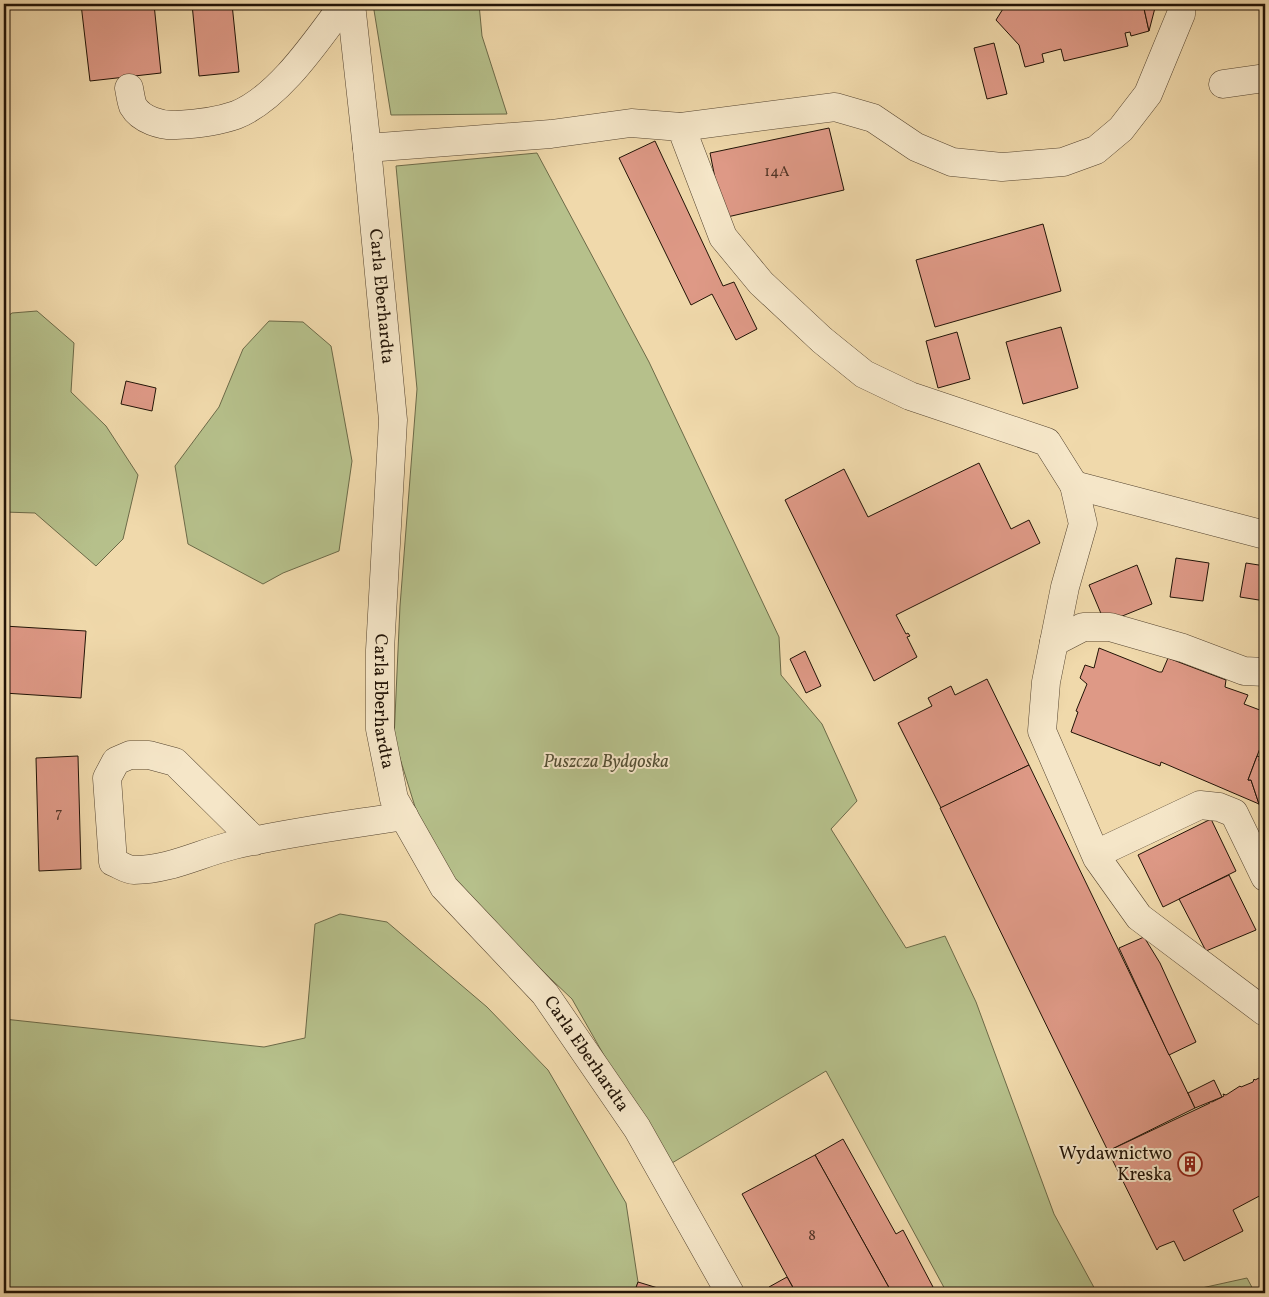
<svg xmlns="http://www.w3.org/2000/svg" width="1269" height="1297" viewBox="0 0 1269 1297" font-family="Vollkorn,serif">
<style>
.green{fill:#b6c08b;stroke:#6c6a48}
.building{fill:#de9986;stroke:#211306}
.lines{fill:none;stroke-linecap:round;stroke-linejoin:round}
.minor-casing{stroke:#55442f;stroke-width:29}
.minor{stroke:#f5e6c8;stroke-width:28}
.labels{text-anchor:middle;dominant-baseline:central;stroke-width:4;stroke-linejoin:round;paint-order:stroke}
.number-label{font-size:15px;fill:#503426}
.street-label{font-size:18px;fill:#211306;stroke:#f5e6c8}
.park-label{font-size:18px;font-style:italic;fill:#555035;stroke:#f5e6c8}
.poi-label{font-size:18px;fill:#211306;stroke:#f5e6c8;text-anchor:end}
</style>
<rect width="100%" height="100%" fill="#f0d9ab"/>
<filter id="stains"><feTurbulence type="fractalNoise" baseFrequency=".004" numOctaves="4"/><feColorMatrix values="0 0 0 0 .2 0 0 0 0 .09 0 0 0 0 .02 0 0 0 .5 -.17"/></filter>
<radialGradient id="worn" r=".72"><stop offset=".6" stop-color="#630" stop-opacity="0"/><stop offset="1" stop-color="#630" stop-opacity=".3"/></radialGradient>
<g class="green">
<path d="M373,4H479L482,36L507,114L391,115Z"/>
<path d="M537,153L649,362L779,637L781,675L822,724L857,801L831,829L906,948L945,936L976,1002L1054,1214L1097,1293H947L826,1071L667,1166L572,999L434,868L394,739L400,606L417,389L396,166Z"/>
<path d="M37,311L74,343L71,392L106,426L138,475L123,539L96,566L35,513L4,512V319L12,313Z"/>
<path d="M269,321L303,322L331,346L352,461L339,551L283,573L263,584L188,544L175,466L219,407L243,349Z"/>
<path d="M340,914L387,922L487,1007L548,1070L626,1203L638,1282L634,1293H4V1019L264,1047L305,1038L315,924Z"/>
<path d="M1247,1278L1255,1293H1179Z"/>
</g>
<g class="building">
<path d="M81,4H154L161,73L90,81Z"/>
<path d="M192,4H232L239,72L199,76Z"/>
<path d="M1006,4H1143L1149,31L1131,36L1130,32L1125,33L1128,46L1064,61L1061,49L1042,54L1044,62L1025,67L1019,45L996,20Z"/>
<path d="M1143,4H1156L1149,31Z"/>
<path d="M994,43L1007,94L987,99L974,48Z"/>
<path d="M829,128L844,190L723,218L710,153Z"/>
<path d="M655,141L723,286L734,282L757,329L736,340L712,294L691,305L619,158Z"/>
<path d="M1043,224L1061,291L935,327L916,260Z"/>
<path d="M1061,327L1078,388L1023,404L1006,342Z"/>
<path d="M957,332L970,379L938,388L926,341Z"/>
<path d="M126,381L156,388L152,411L121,404Z"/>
<path d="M979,463L1011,529L1029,520L1040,543L896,615L906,634L908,633L910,636L907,637L917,657L874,681L785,500L844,469L868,517Z"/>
<path d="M1176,558L1209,563L1203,601L1170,597Z"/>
<path d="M1246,563L1265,566V601L1240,597Z"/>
<path d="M1137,565L1152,604L1105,623L1089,585Z"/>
<path d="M4,626L86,631L81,698L4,693Z"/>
<path d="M1099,648L1159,672H1162L1168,658L1226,680L1225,687L1248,695L1244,704L1265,712V735L1248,780H1251L1259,804L1161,762L1160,766L1071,732L1078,712L1076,711L1087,684L1080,678L1085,665L1094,668Z"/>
<path d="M805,651L821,686L806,693L790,659Z"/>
<path d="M987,679L1029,765L941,808L898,723L932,706L928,698L951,686L955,695Z"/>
<path d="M78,756L81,869L39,871L36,758Z"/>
<path d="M1257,756L1260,757L1259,760L1263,769L1265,768V822L1251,780H1248Z"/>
<path d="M1029,765L1195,1108L1108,1151L940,808Z"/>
<path d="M1211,819L1236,871L1163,907L1138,855Z"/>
<path d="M1229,875L1256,930L1206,951L1179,899Z"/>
<path d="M1144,937L1160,963L1196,1042L1169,1055L1119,948Z"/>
<path d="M1265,1075V1193L1233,1210L1243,1231L1184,1261L1174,1241L1159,1247L1157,1250L1108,1151L1210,1103L1209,1101L1212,1102L1224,1096L1223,1094L1226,1095L1240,1086L1241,1087L1253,1082L1254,1079L1255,1080Z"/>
<path d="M1214,1080L1222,1097L1195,1108L1188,1093Z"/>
<path d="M843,1139L896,1234L903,1230L933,1287L922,1293H892L815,1155Z"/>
<path d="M815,1155L892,1293H796L742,1194Z"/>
<path d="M787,1277L796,1293H769V1287Z"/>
<path d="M638,1282L671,1292V1293H634Z"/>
<path d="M933,1287L937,1293H922Z"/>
</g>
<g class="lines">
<g class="minor-casing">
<g id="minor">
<path id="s1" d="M351,4L367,148L393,420L380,650V729L394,799L444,887L545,994L637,1128L730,1293"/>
<path d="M1223,84L1265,78"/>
<path d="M129,88C130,93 131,101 133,106C141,120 162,126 176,125C197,124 216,122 236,115C279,98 317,40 344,4"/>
<path d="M681,127L835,107L873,118L916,147L952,162L1002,167L1063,162L1096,150L1121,129L1148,94L1181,14L1182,4"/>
<path d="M367,148L551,134L631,123L681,127L723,237L761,283L822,340L864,374L910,396L1047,442L1074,485L1083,524L1065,587L1046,682L1042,731L1097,858L1139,917L1265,1012"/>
<path d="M1074,485L1265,535"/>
<path d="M1054,642L1083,627H1110L1183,648L1244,671L1265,672"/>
<path d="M255,841L175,762L149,755H130L116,761L107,778L113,862C119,864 127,870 134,870C170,870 200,853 234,845C290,832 347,825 404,816"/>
<path d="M1096,854L1200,805L1219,807L1234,813L1265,877"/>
</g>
</g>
<use href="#minor" class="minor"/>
</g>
<defs>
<g id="building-ring" transform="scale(1.25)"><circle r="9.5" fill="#f5e6c8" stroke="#8f2418" stroke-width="1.5"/><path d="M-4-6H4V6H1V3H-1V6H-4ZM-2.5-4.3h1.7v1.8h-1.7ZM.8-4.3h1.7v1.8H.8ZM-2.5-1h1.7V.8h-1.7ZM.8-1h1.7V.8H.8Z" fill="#8f2418"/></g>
</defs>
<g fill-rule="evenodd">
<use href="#building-ring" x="1190" y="1164"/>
</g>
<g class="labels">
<g class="number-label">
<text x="777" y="172">14A</text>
<text x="59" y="813">7</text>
<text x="812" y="1236">8</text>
</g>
<g class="street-label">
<text stroke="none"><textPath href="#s1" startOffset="294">Carla Eberhardta</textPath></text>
<text stroke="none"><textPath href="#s1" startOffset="700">Carla Eberhardta</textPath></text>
<text stroke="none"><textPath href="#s1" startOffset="1120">Carla Eberhardta</textPath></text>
</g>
<g class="park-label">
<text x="606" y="762">Puszcza Bydgoska</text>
</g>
<g class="poi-label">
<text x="1172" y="1154">Wydawnictwo<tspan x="1172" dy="21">Kreska</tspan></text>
</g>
</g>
<rect width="1269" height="1297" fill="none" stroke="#f0d9ab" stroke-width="20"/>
<rect x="5" y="5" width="1259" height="1287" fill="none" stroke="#211306" stroke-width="2.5"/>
<rect x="10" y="10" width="1249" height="1277" fill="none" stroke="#211306"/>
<rect width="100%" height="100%" filter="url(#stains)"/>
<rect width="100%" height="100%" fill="url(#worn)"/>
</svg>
